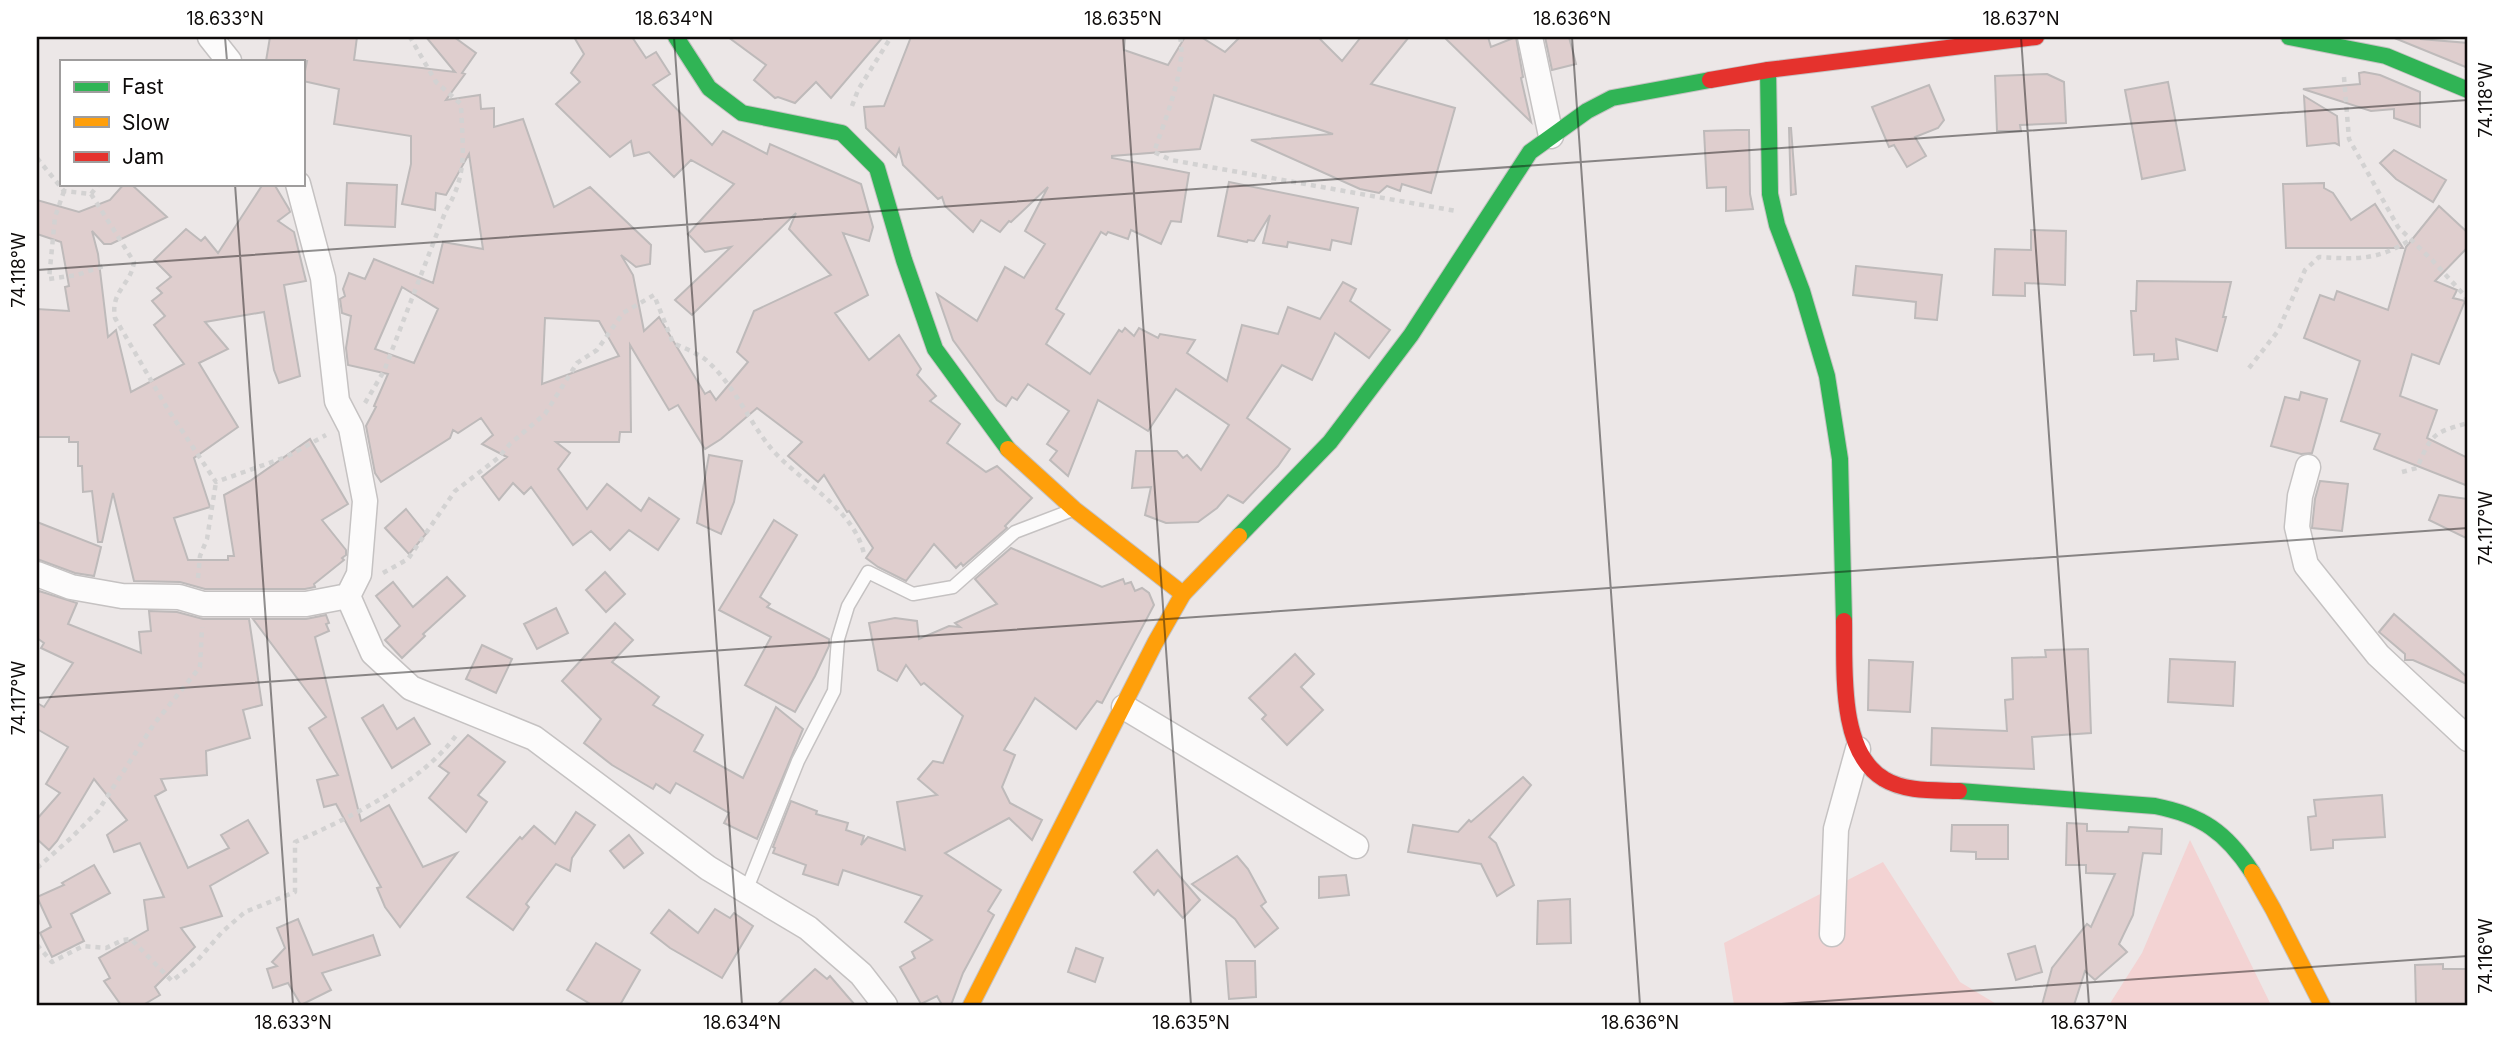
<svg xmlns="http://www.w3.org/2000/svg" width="2505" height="1042" viewBox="0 0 2505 1042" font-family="Inter,sans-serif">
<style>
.green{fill:#f3d3d3}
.building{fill:#dfcece;stroke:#bebaba;stroke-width:2;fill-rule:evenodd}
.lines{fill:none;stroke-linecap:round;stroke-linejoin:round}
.lane-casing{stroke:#c5c2c2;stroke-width:15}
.street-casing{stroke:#c5c2c2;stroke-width:27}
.fast-casing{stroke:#c5c2c2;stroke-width:18}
.slow-casing{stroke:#c5c2c2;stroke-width:18}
.jam-casing{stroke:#c5c2c2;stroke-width:18}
.path{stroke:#d3d2d2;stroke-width:4.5;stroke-dasharray:5 5;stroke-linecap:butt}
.lane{stroke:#fcfbfb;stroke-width:12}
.street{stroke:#fcfbfb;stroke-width:24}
.fast{stroke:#30b455;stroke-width:16}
.slow{stroke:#ff9f0a;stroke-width:16}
.jam{stroke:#e5322d;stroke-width:16}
.ticks{fill:none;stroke:#0e0b0a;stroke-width:2;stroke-opacity:0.45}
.neatline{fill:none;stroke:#0e0b0a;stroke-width:2.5}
.ticks-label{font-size:18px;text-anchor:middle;fill:#0e0b0a}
</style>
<rect width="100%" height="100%" fill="#ece7e7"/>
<g class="green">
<path d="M2190,840L2271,1005H2109L2142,953Z"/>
<path d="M1883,862L1960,982L1998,1005H1734L1724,943Z"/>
</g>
<g class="building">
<path d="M270,37H357L354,60L455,72L426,37H454L476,53L462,73L465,74L446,100L480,95L481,109L494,108V127L523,119L554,207L590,187L651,245L650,264L636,267L621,255L633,275L644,331L659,317L705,394L710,391L716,400L748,362L737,352L754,311L831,275L789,229L796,213L692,315L675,300L731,247L705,252L688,234L734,184L691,160L674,177L649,152L634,156L631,141L610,157L556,104L580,82L571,73L584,54L574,37H632L646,58L656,52L670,74L653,85L712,145L723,131L767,154L770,144L861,184L873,227L869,241L843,233L868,295L835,313L869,360L899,335L921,369L917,375L936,396L930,401L960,424L947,443L986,472L997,466L1032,498L1005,526L1007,528L963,566L961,563L956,568L934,544L906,581L878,567L866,558L873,548L849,511L847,512L824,475L818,482L788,456L802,442L757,408L721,439L705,449L678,405L669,410L630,345L631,432H620L619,442H556L570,453L558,469L587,509L607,484L641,511L649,498L679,519L658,550L629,530L610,550L591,531L573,545L531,487L524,494L513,483L499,500L482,477L507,457L482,444L493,435L481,418L458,433L453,430L450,438L381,482L375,473L366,426L376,407L374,406L388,374L348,365L346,348L351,316L342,313L340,299L345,296L343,289L349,273L365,279L374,259L433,283L443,242L483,249L469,154L446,195L436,193L435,210L402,204L411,164V136L334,124L339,89L303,81L307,61H266ZM402,287L438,309L414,363L375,349ZM545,318L599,321L619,356L542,384Z"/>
<path d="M728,37H883L831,98L816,82L795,103L778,97L775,98L754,80L766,65Z"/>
<path d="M911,37H1125L1124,50L1168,65L1185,37H1201L1225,52L1240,37H1318L1342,61L1361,37H1409L1371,84L1455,108L1431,193L1402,184L1400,191L1387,186L1379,193L1360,189L1251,140L1333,134L1214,95L1200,149L1112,156V158L1189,173L1181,222L1171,221L1161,244L1131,230L1128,239L1108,232L1106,235L1101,232L1056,309L1064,314L1046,344L1090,374L1119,330L1122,332L1125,328L1134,336L1139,328L1158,338L1160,334L1195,340L1187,353L1227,381L1242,325L1278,334L1288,307L1320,319L1343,282L1356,289L1350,301L1390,330L1369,358L1335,333L1312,380L1282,365L1247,418L1290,449L1278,466L1243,503L1228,495L1217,508L1198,522L1166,523L1145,515L1151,487L1132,488L1136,451H1177L1183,458L1187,455L1201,470L1229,425L1176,389L1148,431L1098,400L1068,476L1050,460L1057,451L1047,444L1069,411L1028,384L1017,400L1012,397L1006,406L997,400L953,340L937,294L977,321L1005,267L1024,278L1045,244L1025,231L1048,187L1011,222L1009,221L1000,232L981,220L973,232L945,206L942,197L938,199L903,165L899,149L896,157L866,128L864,107L884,106Z"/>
<path d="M1444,37H1488L1491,47L1516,37L1523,77L1521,78L1531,122Z"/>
<path d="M1545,37H1569L1576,64L1552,70Z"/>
<path d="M2392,37H2421V39L2468,43V68Z"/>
<path d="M2364,72L2380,75L2420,92V127L2394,118V109L2371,111L2303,89L2360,84L2359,73Z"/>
<path d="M2047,74L2064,82L2066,123L2020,125L2021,131H1997L1995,76Z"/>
<path d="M2168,82L2185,170L2142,179L2125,90Z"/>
<path d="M1929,85L1944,120L1938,128L1915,137L1926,156L1907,167L1894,145L1889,147L1872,107Z"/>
<path d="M2304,96L2337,116L2339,145L2335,143L2307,146Z"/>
<path d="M1789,128H1791L1796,194L1791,195Z"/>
<path d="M1737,130H1749L1750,194L1753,209L1726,211V187L1707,188L1704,131Z"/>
<path d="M2394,150L2446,180L2433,202L2396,179L2380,163Z"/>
<path d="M1229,182L1358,208L1351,244L1332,240L1330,250L1288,242L1287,247L1263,243L1270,215L1254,241L1248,240L1247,242L1218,236Z"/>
<path d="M347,183L397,185L395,227L345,225Z"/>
<path d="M2324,183V188L2333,193L2351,220L2375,204L2403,248H2286L2283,184Z"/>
<path d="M124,184H131L167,217L111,244H104L92,231L98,254L108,337L116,330L131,392L184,364L154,325L165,316L152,301L162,293L157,288L171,277L154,260L186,229L201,241L205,237L218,253L263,184H274L289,209L290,212L278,221L294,232L306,281L284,285L300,376L279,383L274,370L264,312L205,322L228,349L199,363L238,427L194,458L210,507L174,518L188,560H228V556H234L224,495L250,481L310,439L348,504L322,520L346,550V555L342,558L344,560L314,584L315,587L305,589H205L180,582L134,581L113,493L102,542H98L92,491L83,492L82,466H78V442H69V437H38L37,309L69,311L65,287L69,286L61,242L37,234V200L79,212L110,200Z"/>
<path d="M2439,206L2468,233V247L2435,281L2457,290L2453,298L2465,301L2439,364L2412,354L2400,396L2437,410L2427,438L2468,458V486L2374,449L2380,434L2341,421L2360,361L2304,338L2320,295L2334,300L2337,291L2388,310L2406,247Z"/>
<path d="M2031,230L2066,231L2065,285L2025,283V296L1993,295L1995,249L2031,250Z"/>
<path d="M1856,266L1942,275L1937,320L1915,318L1916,302L1853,295Z"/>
<path d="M2137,281L2231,282L2223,317H2226L2217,351L2176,339L2178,359L2154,361V354L2134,355L2131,311H2136Z"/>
<path d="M2301,392L2327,399L2312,453L2301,454L2271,446L2285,397L2299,400Z"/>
<path d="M709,455L742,461L734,502L721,534L697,523Z"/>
<path d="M2320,481L2348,484L2342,531L2312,528L2315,499Z"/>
<path d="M2439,495L2468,499V539L2429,520Z"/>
<path d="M406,509L426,534L409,554L385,528Z"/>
<path d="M774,520L797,535L760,597L770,604L767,607L829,639V646L815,676L795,712L745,685L771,637L719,610Z"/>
<path d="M37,522L101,547L94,576L75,573L37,559Z"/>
<path d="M1011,548L1102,587L1123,579L1125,584L1131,582L1135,591L1142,588L1149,593L1154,605L1102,703L1097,701L1076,729L1035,698L1004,750L1015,755L1002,787L1010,803L1042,820L1032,840L1009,818L945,853L1001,890L988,911L994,915L963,973L951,1005H942L937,996L921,1004L900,967L915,958L912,952L932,940L905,922L922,896L843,870L838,885L803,874L806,865L773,853L775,848L773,847L791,801L817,811L816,814L848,823L846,830L864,836L861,845L868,837L905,850L897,802L937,795L918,779L933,761L943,763L963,716L924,683L921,685L906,665L897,681L878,670L869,623L895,618L917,621L919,639L949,626L960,627L955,623L997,604L975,579Z"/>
<path d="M605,572L625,594L606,612L586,590Z"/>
<path d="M447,577L465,596L423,634L425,636L402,658L385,640L400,626L376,596L393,582L413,607Z"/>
<path d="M39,591L77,603L68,624L141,653L139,632L151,631L149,611L177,612L203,619H249L262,705L243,710L250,738L206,751L207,775L161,779L166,790L155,796L188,868L229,848L221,835L248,820L268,853L210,886L222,916L181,928L195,947L155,987L160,995L143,1005H121L104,981L110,978L99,958L148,930L144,900L164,897L140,843L114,852L107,835L127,820L94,779L57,841L49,850L37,839V819L60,793L46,784L68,747L37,729V703L44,707L73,663L41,648L44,643L37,638V595Z"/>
<path d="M556,608L568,633L537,649L524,624Z"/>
<path d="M2394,614L2468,678L2467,684L2413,660H2405V654L2379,632Z"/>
<path d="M326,615L329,623L326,624L329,631L315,637L361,821L389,805L423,867L457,853L400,927L385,907L377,888L381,887L336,804L324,807L317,780L338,775L309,728L326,717L253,619H306Z"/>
<path d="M615,623L633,640L612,662L659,697L653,705L703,735L694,751L743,778L776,707L803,729L757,839L724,823L729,813L676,783L670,793L656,784L653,789L612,765L584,743L601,719L562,681Z"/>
<path d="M482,645L512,659L496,693L466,679Z"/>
<path d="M2088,649L2091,733L2032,737L2034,769L1931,765L1932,728L2007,731L2005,700L2013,699L2012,658L2046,657L2045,650Z"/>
<path d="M1295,654L1314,674L1301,687L1323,710L1287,745L1262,719L1266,715L1249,698Z"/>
<path d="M2170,659L2235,662L2233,706L2168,702Z"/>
<path d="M1869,660L1913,662L1910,712L1868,710Z"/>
<path d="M383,705L397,729L414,718L430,744L392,768L362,718Z"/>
<path d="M468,735L505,762L478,795L487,802L466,832L429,798L449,773L439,766Z"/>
<path d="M1523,777L1531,785L1489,837L1496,843L1514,885L1497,896L1481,864L1408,852L1413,825L1458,832L1469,820L1471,822Z"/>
<path d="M2382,795L2385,837L2333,840V848L2311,850L2308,817L2316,816L2314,800Z"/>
<path d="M576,812L595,825L572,858L570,871L556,864L526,904L529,907L513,930L467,897L520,837L522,839L534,826L555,844Z"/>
<path d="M2067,823L2087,824V831L2128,832L2129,827L2162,829L2161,854L2143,853L2133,915L2119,944L2127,952L2095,980L2085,971L2074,1005H2042L2052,968L2087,924L2091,927L2115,874L2086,873V865H2066Z"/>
<path d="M1952,825H2008V859H1976V852L1951,851Z"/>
<path d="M629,835L643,853L624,868L610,851Z"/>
<path d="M1157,850L1200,900L1183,918L1158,890L1154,895L1134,872Z"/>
<path d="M1237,856L1248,869L1266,902L1261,906L1278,928L1255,947L1235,919L1192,884Z"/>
<path d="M94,865L110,893L71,914L84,941L52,957L40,933L51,927L37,897L64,885L62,883Z"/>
<path d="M1346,875L1349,895L1319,898V877Z"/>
<path d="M1570,899L1571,943L1537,944L1538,901Z"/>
<path d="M715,909L730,918L734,913L753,926L722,978L670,948L651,933L669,910L698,933Z"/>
<path d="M298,919L313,955L373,935L380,955L322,973L331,990L301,1005L288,983L273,988L267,969L277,966L272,962L285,948L277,928Z"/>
<path d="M596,943L640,970L620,1005H592L567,990Z"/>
<path d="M2035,946L2042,972L2016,980L2008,954Z"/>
<path d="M1076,948L1103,958L1095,982L1068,972Z"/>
<path d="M1226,961H1255L1256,997L1229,999Z"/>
<path d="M2443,964V969H2466L2468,1005H2416L2415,965Z"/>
<path d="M815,969L827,979L830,976L855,1005H777Z"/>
</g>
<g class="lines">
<g class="lane-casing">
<path id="lane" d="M746,891L798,761L834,691L838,639L848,606L868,572L913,594L953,587L1015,532L1070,511"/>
</g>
<g class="street-casing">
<g id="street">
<path d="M210,37L229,61"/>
<path d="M1530,37L1551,136"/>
<path d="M2308,467L2300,496L2297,527L2306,565L2378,655L2468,739"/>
<path d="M37,574L71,587L122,596L179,597L203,604H306L348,596L359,574L365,501L351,428L337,401L323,278L298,184"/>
<path d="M348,596L373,653L411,688L534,738L708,868L808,928L861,974L885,1005"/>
<path d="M1124,707L1356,846"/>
<path d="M1832,934L1836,829L1858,749"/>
</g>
</g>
<g class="fast-casing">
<g id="fast">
<path d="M676,37L709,88L742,113L842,133L877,168L904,260L935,349L1008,449"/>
<path d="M2289,37L2386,56L2468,90"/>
<path d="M1768,70L1770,194L1777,225L1802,291L1827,376L1840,459L1844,621"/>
<path d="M1239,536L1330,442L1411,335L1530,152L1587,111L1612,98L1710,80"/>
<path d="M1959,791L2155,806C2201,815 2226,832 2252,872"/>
</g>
</g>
<g class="slow-casing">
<g id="slow">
<path d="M1008,449L1074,509L1183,594"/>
<path d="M2252,872L2273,909L2322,1005"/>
<path d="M971,1005L1155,643L1183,594L1239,536"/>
</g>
</g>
<g class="jam-casing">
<g id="jam">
<path d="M1710,80L1768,70L2036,37"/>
<path d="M1844,621C1845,667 1838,752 1884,779C1905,792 1935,790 1959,791"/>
</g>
</g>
<g class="path">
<path d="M1180,37C1187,68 1164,122 1154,152L1171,160L1456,211"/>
<path d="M2344,77L2349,139L2398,227L2433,261L2465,296L2468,303"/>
<path d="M852,106L858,90L891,37"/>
<path d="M37,158L64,191L91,194L99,184"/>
<path d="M64,191L55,217L49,279L77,275L104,266"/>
<path d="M91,194L134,262C131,285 110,291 115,318L167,408L216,482L286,457L326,435"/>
<path d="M2249,368L2278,331L2305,270L2319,257C2357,259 2376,261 2410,240"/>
<path d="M365,403L384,371L446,210C469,173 462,145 461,104L436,82L410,37"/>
<path d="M2402,472L2417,468C2432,433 2433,433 2468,423"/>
<path d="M383,573L408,559L455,491L498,458L510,444L545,414L577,363L597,350L623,313L654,295L673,343C684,348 697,353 706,360C733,383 748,420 770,447C798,481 854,508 864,554"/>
<path d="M198,578L200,556L207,539L216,482"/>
<path d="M37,868L71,838L98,811L154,724L200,667L202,627"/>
<path d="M37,945L52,962L83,946L106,948L123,940L131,939L172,981L196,962L222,932L245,912L295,892V842C351,817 422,783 458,733"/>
</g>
<use href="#lane" class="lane"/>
<use href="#street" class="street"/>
<use href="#fast" class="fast"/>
<use href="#slow" class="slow"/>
<use href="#jam" class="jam"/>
</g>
<path class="ticks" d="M225,37L227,61M674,37L742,1005M1123,37L1191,1005M1572,37L1640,1005M2021,37L2089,1005M235,184L293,1005M37,270L2468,100M37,698L2468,528M1768,1005L2468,956"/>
<rect width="2505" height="1042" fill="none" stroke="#ffffff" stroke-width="77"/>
<rect x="60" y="60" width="245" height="126" fill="#ffffff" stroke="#9f9d9d" stroke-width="2"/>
<rect x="74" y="82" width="35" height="10" fill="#30b455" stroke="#9f9d9d" stroke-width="2"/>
<text x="122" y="94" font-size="21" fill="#0e0b0a">Fast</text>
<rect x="74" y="117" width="35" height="10" fill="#ff9f0a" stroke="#9f9d9d" stroke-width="2"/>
<text x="122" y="130" font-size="21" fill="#0e0b0a">Slow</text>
<rect x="74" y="152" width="35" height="10" fill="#e5322d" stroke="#9f9d9d" stroke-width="2"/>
<text x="122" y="164" font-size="21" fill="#0e0b0a">Jam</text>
<rect x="38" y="38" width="2428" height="966" class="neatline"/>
<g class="ticks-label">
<text x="225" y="25">18.633°N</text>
<text x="674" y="25">18.634°N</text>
<text x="1123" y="25">18.635°N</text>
<text x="1572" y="25">18.636°N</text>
<text x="2021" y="25">18.637°N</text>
<text transform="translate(2486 100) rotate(-90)" y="6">74.118°W</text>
<text transform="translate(19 270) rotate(-90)" y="6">74.118°W</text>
<text transform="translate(2486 528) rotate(-90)" y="6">74.117°W</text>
<text transform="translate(19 698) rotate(-90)" y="6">74.117°W</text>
<text transform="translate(2486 956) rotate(-90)" y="6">74.116°W</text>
<text x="293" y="1029">18.633°N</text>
<text x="742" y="1029">18.634°N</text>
<text x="1191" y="1029">18.635°N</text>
<text x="1640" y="1029">18.636°N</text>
<text x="2089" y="1029">18.637°N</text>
</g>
</svg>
